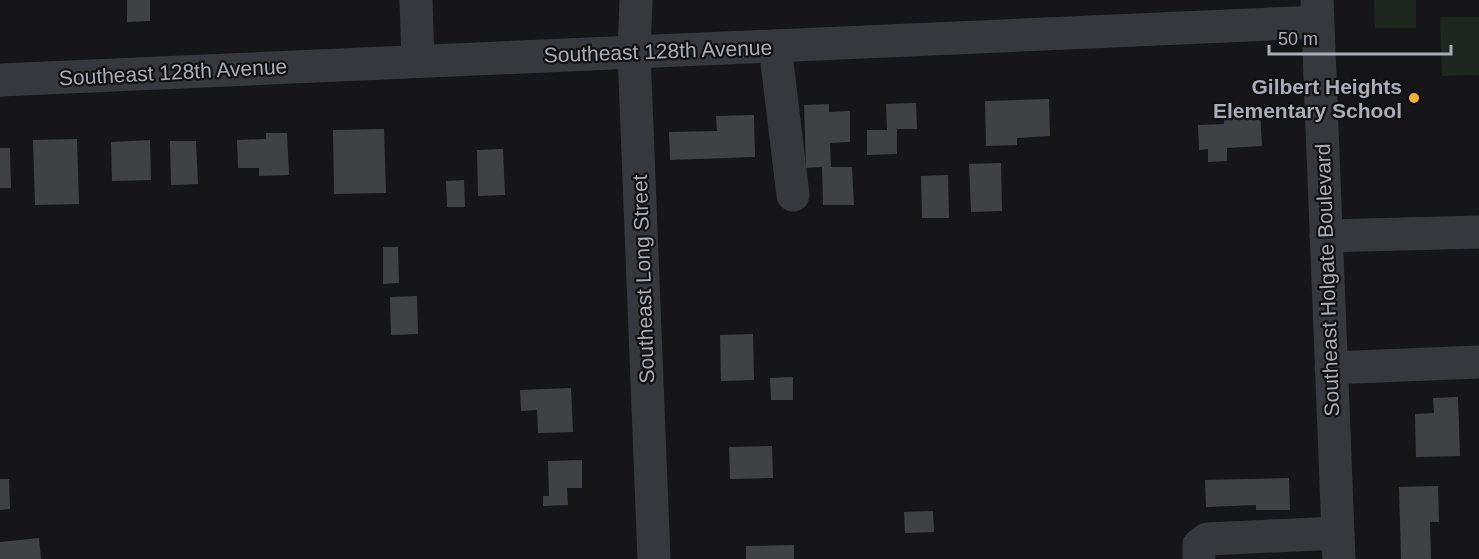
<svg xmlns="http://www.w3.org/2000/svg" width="1479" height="559" viewBox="0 0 1479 559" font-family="Arial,sans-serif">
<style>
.green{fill:#1e261f}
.building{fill:#404145}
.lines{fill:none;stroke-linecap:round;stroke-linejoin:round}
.minor{stroke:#37383d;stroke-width:33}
.poi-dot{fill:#f2b134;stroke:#111113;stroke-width:2}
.labels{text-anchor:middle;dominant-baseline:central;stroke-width:4.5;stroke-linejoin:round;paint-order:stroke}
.street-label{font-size:21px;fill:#a8adb8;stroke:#111113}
.poi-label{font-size:21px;font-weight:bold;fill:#a8adb8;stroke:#111113;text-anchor:end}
</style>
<rect width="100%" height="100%" fill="#161618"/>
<g class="green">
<path d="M1374,0H1416V28H1375Z"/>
<path d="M1440,17H1479V75L1442,76Z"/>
</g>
<g class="building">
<path d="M127,0H150V21L127,22Z"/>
<path d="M1049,99L1050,136L1017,138V145L986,146L985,101Z"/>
<path d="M916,103L917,129H897V154L867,155V130H887L886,104Z"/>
<path d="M829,104V112L850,111V142L830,143L831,167H852L854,205H823L822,167L806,168L804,105Z"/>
<path d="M1260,110L1262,146L1227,148V161L1208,162V149L1199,150L1198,125L1224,124V112Z"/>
<path d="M754,115L755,157L670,160L669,132L717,131L716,116Z"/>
<path d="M384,129L386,193L334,194L333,130Z"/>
<path d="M266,133H287L289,175L259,176V168H238L237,140L266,139Z"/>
<path d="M77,139L79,204L35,205L33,140Z"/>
<path d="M150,140L151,180L112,181L111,142Z"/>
<path d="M170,141H196L198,184L171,185Z"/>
<path d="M0,148H10L11,188H0Z"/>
<path d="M503,149L505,195L478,196L477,150Z"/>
<path d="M1001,163L1002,211L971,212L969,164Z"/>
<path d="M948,175L949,218H922L921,176Z"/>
<path d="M464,180L465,207H447L446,181Z"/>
<path d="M383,247H398L399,283L383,284Z"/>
<path d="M417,296L418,334L391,335L390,297Z"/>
<path d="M753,334L754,380L721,381L720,335Z"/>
<path d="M793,377V400H771L770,378Z"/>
<path d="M571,388L573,432L538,433L537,410L521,411L520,390Z"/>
<path d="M1458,397L1460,456L1416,457L1415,414L1434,413L1433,398Z"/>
<path d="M772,446L773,478L730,479L729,447Z"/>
<path d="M582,460V488H567L568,505L543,506V496H549L548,461Z"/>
<path d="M1289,478L1290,510H1256V505L1206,507L1205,480Z"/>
<path d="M0,479H9L10,509L0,510Z"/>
<path d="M1438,486L1439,522H1430L1431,559H1401L1399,487Z"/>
<path d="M933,511L934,532L905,533L904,512Z"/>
<path d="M39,538L41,559H0V542Z"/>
<path d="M794,545V559H746V546Z"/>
</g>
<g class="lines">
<g class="minor">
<path d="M416,0L418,61"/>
<path d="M636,0L634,52L654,559"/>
<path d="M1317,0L1339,559"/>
<path d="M775,46L793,195"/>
<path d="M0,80L1317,22"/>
<path d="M1326,236L1479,232"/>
<path d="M1331,368L1479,362"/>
<path d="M1199,559V545L1207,539L1338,533"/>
</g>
</g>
<circle class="poi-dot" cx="1414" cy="98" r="6"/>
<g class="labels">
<g class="street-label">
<text transform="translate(658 51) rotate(-2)">Southeast 128th Avenue</text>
<text transform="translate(173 72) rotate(-3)">Southeast 128th Avenue</text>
<text transform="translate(643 279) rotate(-92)">Southeast Long Street</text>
<text transform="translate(1327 280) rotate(-92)">Southeast Holgate Boulevard</text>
</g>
<g class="poi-label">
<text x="1402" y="86">Gilbert Heights<tspan x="1402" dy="24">Elementary School</tspan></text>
</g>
</g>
<path d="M1269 45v9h182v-9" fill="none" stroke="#a8adb8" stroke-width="3"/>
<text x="1278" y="45" font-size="18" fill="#a8adb8" stroke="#111113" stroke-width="4.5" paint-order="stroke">50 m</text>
</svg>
